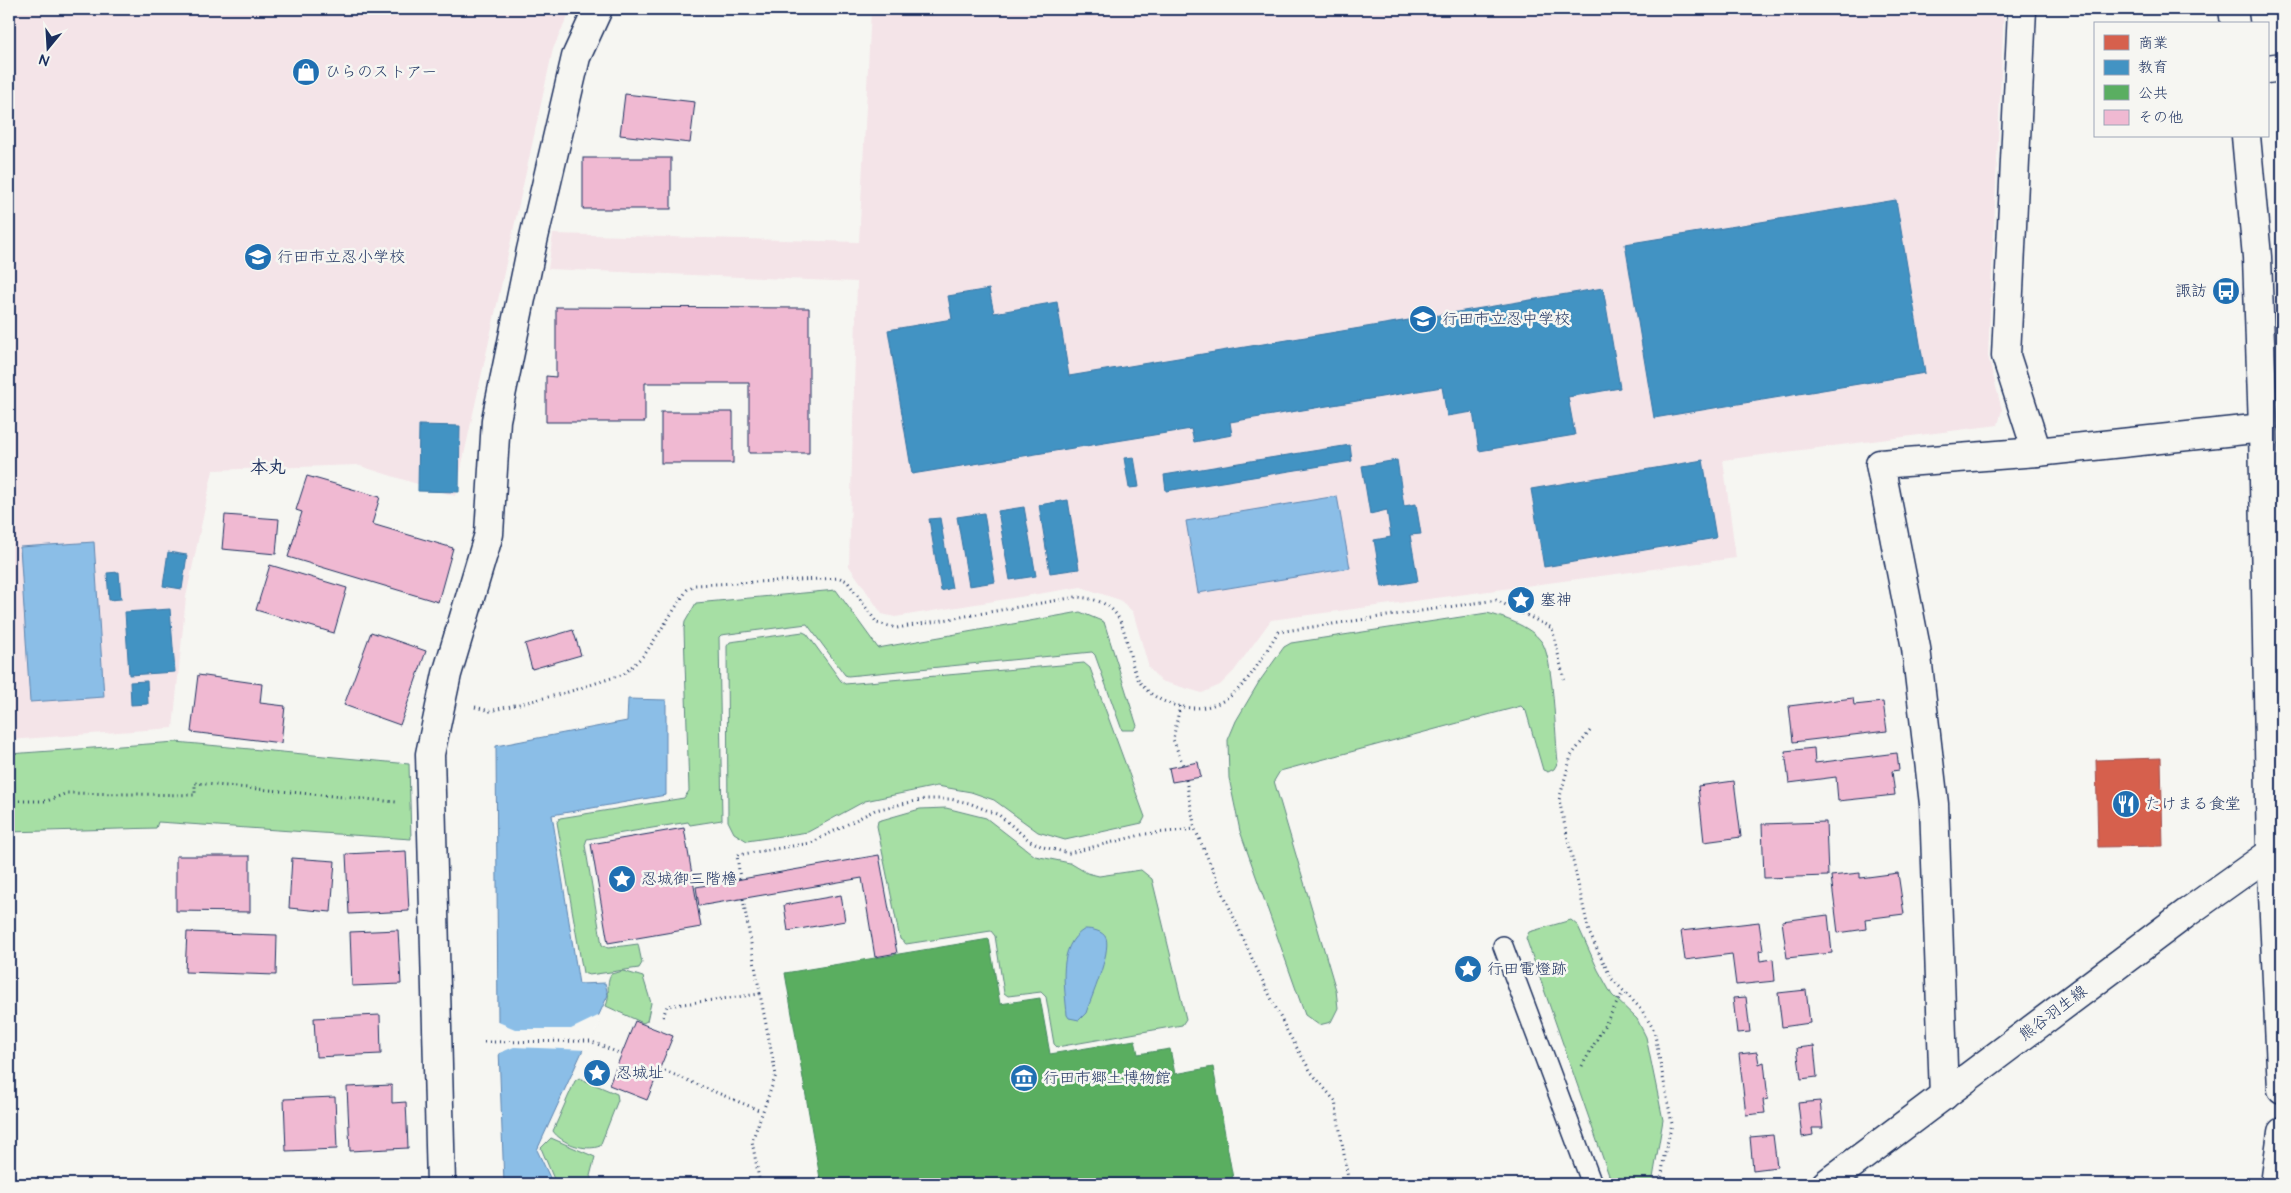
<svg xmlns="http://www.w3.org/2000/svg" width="2291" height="1193" viewBox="0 0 2291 1193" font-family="'Architects Daughter','Klee One',sans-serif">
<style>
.built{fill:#f4e4e8}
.green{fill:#a6dfa4;stroke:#608781}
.water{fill:#8bbee7;stroke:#5e85b0}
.pier{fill:#f6f6f2}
.shops{fill:#d6604d;stroke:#9e5152}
.schools{fill:#4393c3;stroke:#3775a5}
.public{fill:#5aae61;stroke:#478860}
.building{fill:#f0b9d2;stroke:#1b2f5e}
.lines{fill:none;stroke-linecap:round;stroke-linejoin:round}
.service-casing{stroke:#1b2f5e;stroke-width:22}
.minor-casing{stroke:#1b2f5e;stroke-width:31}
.tertiary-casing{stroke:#1b2f5e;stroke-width:31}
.secondary-casing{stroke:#1b2f5e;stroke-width:31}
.path{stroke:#1b2f5e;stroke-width:3;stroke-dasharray:1 4;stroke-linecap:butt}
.service{stroke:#f6f6f2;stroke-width:19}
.minor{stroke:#f6f6f2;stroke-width:28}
.tertiary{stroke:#f6f6f2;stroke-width:28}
.secondary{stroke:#f6f6f2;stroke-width:28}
.labels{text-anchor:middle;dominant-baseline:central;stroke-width:5;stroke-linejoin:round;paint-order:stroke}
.poi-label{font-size:16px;fill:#1b2f5e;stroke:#f6f6f2;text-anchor:start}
.street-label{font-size:16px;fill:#1b2f5e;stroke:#f6f6f2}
.neighbourhood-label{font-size:18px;font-weight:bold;fill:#1b2f5e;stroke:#f6f6f2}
</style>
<rect width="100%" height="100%" fill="#f6f6f2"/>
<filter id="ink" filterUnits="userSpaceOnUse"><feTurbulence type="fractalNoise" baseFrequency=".02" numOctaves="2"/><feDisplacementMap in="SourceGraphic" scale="10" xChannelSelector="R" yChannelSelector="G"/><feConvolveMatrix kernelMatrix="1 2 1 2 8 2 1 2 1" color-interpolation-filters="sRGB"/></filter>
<g filter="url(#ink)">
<g class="built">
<path d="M9,9H571L553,49L455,496L357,465L213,470L186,597L173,728L9,740Z"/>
<path d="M871,9H2004L1988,356L2002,410L1998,425L1723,460L1736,558L1271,620L1234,671L1220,685L1202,693L1161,681L1149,668L1133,612L1120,600L1081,587L895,617L882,614L849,566L857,282L548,269L553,234L859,242Z"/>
</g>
<g class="green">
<path d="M836,590L878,648L1080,612L1104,622L1137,726L1134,730H1122L1095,655L1092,652L848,676L845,675L807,624L721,635L719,637L722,820L690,825L688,822L587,839L585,845L602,945L608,948L638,944L642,963L639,968L589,975L583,973L557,822L560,818L684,798L689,791L684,629L685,622L696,603Z"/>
<path d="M1487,613C1503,617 1530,626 1541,641C1554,657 1555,738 1558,762L1554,769L1548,772L1543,770L1526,711L1521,706L1280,771L1274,781L1336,990L1338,1008L1331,1022L1319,1025L1305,1015L1240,831L1229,778L1228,740L1236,721L1259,682L1284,647L1291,643Z"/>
<path d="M803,632L807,634L841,681L845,684L1084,663L1090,668L1145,817L1142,823L1065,840L1038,832L994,800L971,792L937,786L865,801L808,832L747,841L734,833L728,821L727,646L730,642Z"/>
<path d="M176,742L409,764L411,839L158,822L156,828L9,832V754Z"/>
<path d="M946,808L986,818L1035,856L1070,863L1087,873L1099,876L1141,870L1152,879L1186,1019L1182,1025L1057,1047L1054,1044L1046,997L1041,992L1008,996L1004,993L995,936L991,931L906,944L900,939L877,826L878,821L920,809Z"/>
<path d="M1571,920L1578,926L1598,970L1612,995L1637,1019L1646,1037L1663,1120L1652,1184H1612L1526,938L1529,932Z"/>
<path d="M623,971L643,977L651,1003L647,1021L643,1023L606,1006C611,995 605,984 611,974Z"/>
<path d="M579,1078L617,1094L618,1100L600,1146C585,1152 561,1143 553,1131L575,1081Z"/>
<path d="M551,1138L595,1157L590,1176L594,1184H556L541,1148Z"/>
</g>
<g class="water">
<path d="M1337,496L1350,568L1198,593L1186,521Z"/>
<path d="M94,542L104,697L30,702L20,547Z"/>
<path d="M628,699L666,700V795L552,815L579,984L605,983L608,995L537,1150L553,1184H504L498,1022L496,746L627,721Z"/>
<path d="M1085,929C1092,929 1103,931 1106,938C1111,953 1091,998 1086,1013L1079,1020L1069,1018L1067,1015C1065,987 1056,946 1085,929Z"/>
</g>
<path class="pier" d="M600,1015L599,1025L587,1050L514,1047L497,1054L496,1021L515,1029H571Z"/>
<path class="shops" d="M2161,758L2163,846L2098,847L2096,760Z"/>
<g class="schools">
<path d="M1896,200L1925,373L1654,418L1625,244Z"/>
<path d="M1603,288L1620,388L1568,397L1575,435L1479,451L1473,412L1447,416L1442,387L1230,422L1232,435L1194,442L1191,429L912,474L888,330L952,319L948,296L989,289L994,313L1057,302L1069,376Z"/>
<path d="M419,425L460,426L459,492L418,491Z"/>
<path d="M1350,445L1352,461L1166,491L1164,475Z"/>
<path d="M1134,457L1139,487L1129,488L1124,458Z"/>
<path d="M1397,460L1404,506L1416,504L1421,534L1410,535L1418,581L1382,587L1374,540L1391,537L1387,510L1370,514L1362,466Z"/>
<path d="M1703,460L1716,538L1544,567L1531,489Z"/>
<path d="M1068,500L1079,569L1050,573L1039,505Z"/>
<path d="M1024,507L1036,576L1010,580L998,511Z"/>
<path d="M984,513L995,582L969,586L957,517Z"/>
<path d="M940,518L952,588L941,591L929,519Z"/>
<path d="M168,552L187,555L182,589L163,586Z"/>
<path d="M119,572L121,599L109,600L107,573Z"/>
<path d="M170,609L175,672L129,675L125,612Z"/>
<path d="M147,681L148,704L131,705L130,682Z"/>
</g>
<path class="public" d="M989,939L1000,1004L1040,998L1050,1054L1135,1040L1138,1054L1170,1049L1175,1074L1213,1067L1234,1184H821L785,973Z"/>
<g class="building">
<path d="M625,94L695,102L690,143L620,135Z"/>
<rect x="583" y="158" width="88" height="51"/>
<path d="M556,307L809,308V453H749V383H645V422H546V376L556,377Z"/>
<rect x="661" y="412" width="72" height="51"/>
<path d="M307,476L380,497L372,524L453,548L438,602L288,557L302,512L296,510Z"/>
<path d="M225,515L279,519L276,554L222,549Z"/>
<path d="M270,565L347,588L334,633L256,610Z"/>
<path d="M573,630L581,655L532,669L525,644Z"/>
<path d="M371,632L426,651L400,725L344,705Z"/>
<path d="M198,675L262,684L260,703L285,706L281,743L191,732Z"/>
<path d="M1853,698L1854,705L1883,702L1887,731L1793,742L1789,706Z"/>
<path d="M1814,748L1815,763L1897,753L1899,770L1892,771L1895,795L1838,801L1836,777L1789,783L1785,751Z"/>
<path d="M1198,762L1201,777L1172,782L1169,768Z"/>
<path d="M1734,781L1741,837L1704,842L1698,786Z"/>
<path d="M1826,822L1828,876L1764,878L1762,824Z"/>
<path d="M684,828L701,927L608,943L591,844Z"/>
<path d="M406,851L409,911L349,914L346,854Z"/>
<path d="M879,855L897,953L875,957L862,878L699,906L696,887Z"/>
<path d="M176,856H250V912L176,911Z"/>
<path d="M292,858L335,861L331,912L289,908Z"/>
<path d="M1860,873V878L1898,873L1904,914L1865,919L1866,929L1838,933L1831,876Z"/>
<path d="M841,895L845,921L788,931L784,905Z"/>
<path d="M1828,915L1832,953L1787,958L1782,921Z"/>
<path d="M1759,922L1763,950L1759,951L1760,961L1773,959L1775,981L1736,985L1732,954L1685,960L1681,931Z"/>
<path d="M398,930L401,984L352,986L350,932Z"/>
<path d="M187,932L277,935L276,975L185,972Z"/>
<path d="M1806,990L1810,1023L1782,1027L1778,993Z"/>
<path d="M1746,997L1750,1032L1737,1033L1733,998Z"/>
<path d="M380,1015L381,1054L316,1057L314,1018Z"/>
<path d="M635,1021L673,1036L647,1100L609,1085Z"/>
<path d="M1814,1046L1817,1077L1801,1079L1797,1048Z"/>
<path d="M1757,1052L1759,1064L1764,1062L1768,1099L1763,1100L1765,1113L1746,1115L1739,1054Z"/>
<path d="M392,1085V1103L406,1102L408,1148L350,1151L347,1087Z"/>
<path d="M335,1097L337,1149L286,1151L284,1099Z"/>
<path d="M1820,1101L1823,1128H1812L1813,1135L1802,1137L1798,1103Z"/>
<path d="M1773,1135L1777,1167L1753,1170L1750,1137Z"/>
</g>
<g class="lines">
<g class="service-casing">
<path id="service" d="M1503,946L1592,1184"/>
</g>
<g class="minor-casing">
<g id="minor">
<path d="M2022,9L2006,356L2037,452"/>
<path d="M2267,69L2282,67"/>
<path d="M1944,1096L1934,804L1916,648L1880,464L2037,452L2263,428"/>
<path d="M441,1184L430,754L447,674L489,534L496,420L531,250L576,57L598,9"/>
</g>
</g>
<g class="tertiary-casing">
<g id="tertiary">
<path d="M2233,9L2235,24"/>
<path d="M2246,136L2257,257L2263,428L2271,851L2282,1089"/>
<path d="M2275,1184L2282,1132"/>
</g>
</g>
<g class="secondary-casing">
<path id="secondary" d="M1826,1184L2188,912L2282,845"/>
</g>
<g class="path">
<path d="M1180,706L1173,739L1183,765"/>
<path d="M475,707L490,711L565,693L624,674L645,654L687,590L694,585L840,578L847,581L877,623L897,628L1076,597C1091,598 1106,601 1116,614C1127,628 1129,662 1138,679C1145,692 1160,701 1174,705C1231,720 1252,674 1278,632L1496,600L1552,628L1564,679"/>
<path d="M1590,731L1571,756L1559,800L1589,932L1611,978L1641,1009L1654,1030L1672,1124L1664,1156L1661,1184"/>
<path d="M1186,780L1195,829"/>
<path d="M9,801H47L67,793L195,795V783L396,802"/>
<path d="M740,879L737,855L811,843L875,810L925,799H950L969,803L999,815L1030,841L1043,847L1069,853L1145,834L1195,829L1253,961L1287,1031L1311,1072L1335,1101L1349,1184"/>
<path d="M743,899L760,994"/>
<path d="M663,1017L667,1006L760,994L776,1075L752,1141L760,1184"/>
<path d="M484,1042L590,1041L621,1054"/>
<path d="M1582,1066L1623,992"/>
<path d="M660,1069L761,1111"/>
</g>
<use href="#service" class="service"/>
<use href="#minor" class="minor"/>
<use href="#tertiary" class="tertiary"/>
<use href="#secondary" class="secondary"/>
</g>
</g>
<defs>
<g id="shop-disc" transform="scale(1.4375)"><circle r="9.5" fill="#1f6fb2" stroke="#f6f6f2"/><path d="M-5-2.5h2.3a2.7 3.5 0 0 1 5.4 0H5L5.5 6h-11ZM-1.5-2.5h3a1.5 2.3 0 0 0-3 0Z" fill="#fff"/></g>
<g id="school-disc" transform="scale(1.4375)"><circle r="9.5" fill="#1f6fb2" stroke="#f6f6f2"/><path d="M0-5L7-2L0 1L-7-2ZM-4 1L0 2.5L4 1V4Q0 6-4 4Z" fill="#fff"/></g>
<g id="bus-disc" transform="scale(1.4375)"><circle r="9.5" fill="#1f6fb2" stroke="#f6f6f2"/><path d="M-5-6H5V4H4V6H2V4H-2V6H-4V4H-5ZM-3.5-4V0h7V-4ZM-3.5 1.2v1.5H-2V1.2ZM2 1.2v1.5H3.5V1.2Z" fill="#fff"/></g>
<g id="sight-disc" transform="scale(1.4375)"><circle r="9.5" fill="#1f6fb2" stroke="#f6f6f2"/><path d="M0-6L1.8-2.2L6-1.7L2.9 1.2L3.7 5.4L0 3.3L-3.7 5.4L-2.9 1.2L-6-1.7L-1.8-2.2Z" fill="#fff"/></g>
<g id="restaurant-disc" transform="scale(1.4375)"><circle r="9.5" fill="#1f6fb2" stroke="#f6f6f2"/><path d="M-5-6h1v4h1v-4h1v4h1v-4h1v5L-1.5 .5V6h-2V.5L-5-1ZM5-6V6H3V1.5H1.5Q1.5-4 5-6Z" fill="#fff"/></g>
<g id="museum-disc" transform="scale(1.4375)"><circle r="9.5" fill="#1f6fb2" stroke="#f6f6f2"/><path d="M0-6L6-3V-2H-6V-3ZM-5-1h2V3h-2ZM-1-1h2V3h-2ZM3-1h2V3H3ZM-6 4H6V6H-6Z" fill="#fff"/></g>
</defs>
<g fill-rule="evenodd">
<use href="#shop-disc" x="306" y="72"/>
<use href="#school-disc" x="258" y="257"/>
<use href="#bus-disc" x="2226" y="291"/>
<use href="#school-disc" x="1423" y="319"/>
<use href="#sight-disc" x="1521" y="600"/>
<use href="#restaurant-disc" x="2126" y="804"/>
<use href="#sight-disc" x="622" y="879"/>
<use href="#sight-disc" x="1468" y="969"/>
<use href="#sight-disc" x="597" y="1073"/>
<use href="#museum-disc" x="1024" y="1078"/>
</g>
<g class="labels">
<g class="poi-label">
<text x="325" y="72">ひらのストアー</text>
<text x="277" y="257">行田市立忍小学校</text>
<text x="2207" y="291" text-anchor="end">諏訪</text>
<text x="1442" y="319">行田市立忍中学校</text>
<text x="1540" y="600">塞神</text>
<text x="2145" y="804">たけまる食堂</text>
<text x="641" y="879">忍城御三階櫓</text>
<text x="1487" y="969">行田電燈跡</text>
<text x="616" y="1073">忍城址</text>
<text x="1043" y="1078">行田市郷土博物館</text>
</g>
<g class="street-label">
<text transform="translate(2053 1013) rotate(-37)">熊谷羽生線</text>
</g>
<g class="neighbourhood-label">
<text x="268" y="467">本丸</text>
</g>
</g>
<rect width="2291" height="1193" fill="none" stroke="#f6f6f2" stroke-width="30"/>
<rect x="15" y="15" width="2261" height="1163" fill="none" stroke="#1b2f5e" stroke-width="2" filter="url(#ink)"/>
<rect x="2094" y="22" width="175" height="115" fill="#f6f6f2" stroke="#9ea6b7"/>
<rect x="2104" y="35" width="25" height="15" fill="#d6604d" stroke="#9ea6b7"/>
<text x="2138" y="48" font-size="15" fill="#1b2f5e">商業</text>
<rect x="2104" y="60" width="25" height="15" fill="#4393c3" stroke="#9ea6b7"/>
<text x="2138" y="72" font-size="15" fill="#1b2f5e">教育</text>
<rect x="2104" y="85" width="25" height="15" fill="#5aae61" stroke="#9ea6b7"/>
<text x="2138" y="98" font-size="15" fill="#1b2f5e">公共</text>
<rect x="2104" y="110" width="25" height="15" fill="#f0b9d2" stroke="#9ea6b7"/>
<text x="2138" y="122" font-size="15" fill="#1b2f5e">その他</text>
<g transform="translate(48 48) rotate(198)" stroke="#f6f6f2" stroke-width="4" paint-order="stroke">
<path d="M0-4L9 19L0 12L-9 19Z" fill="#1b2f5e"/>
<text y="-8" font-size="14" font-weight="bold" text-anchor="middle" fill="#1b2f5e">N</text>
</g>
</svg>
